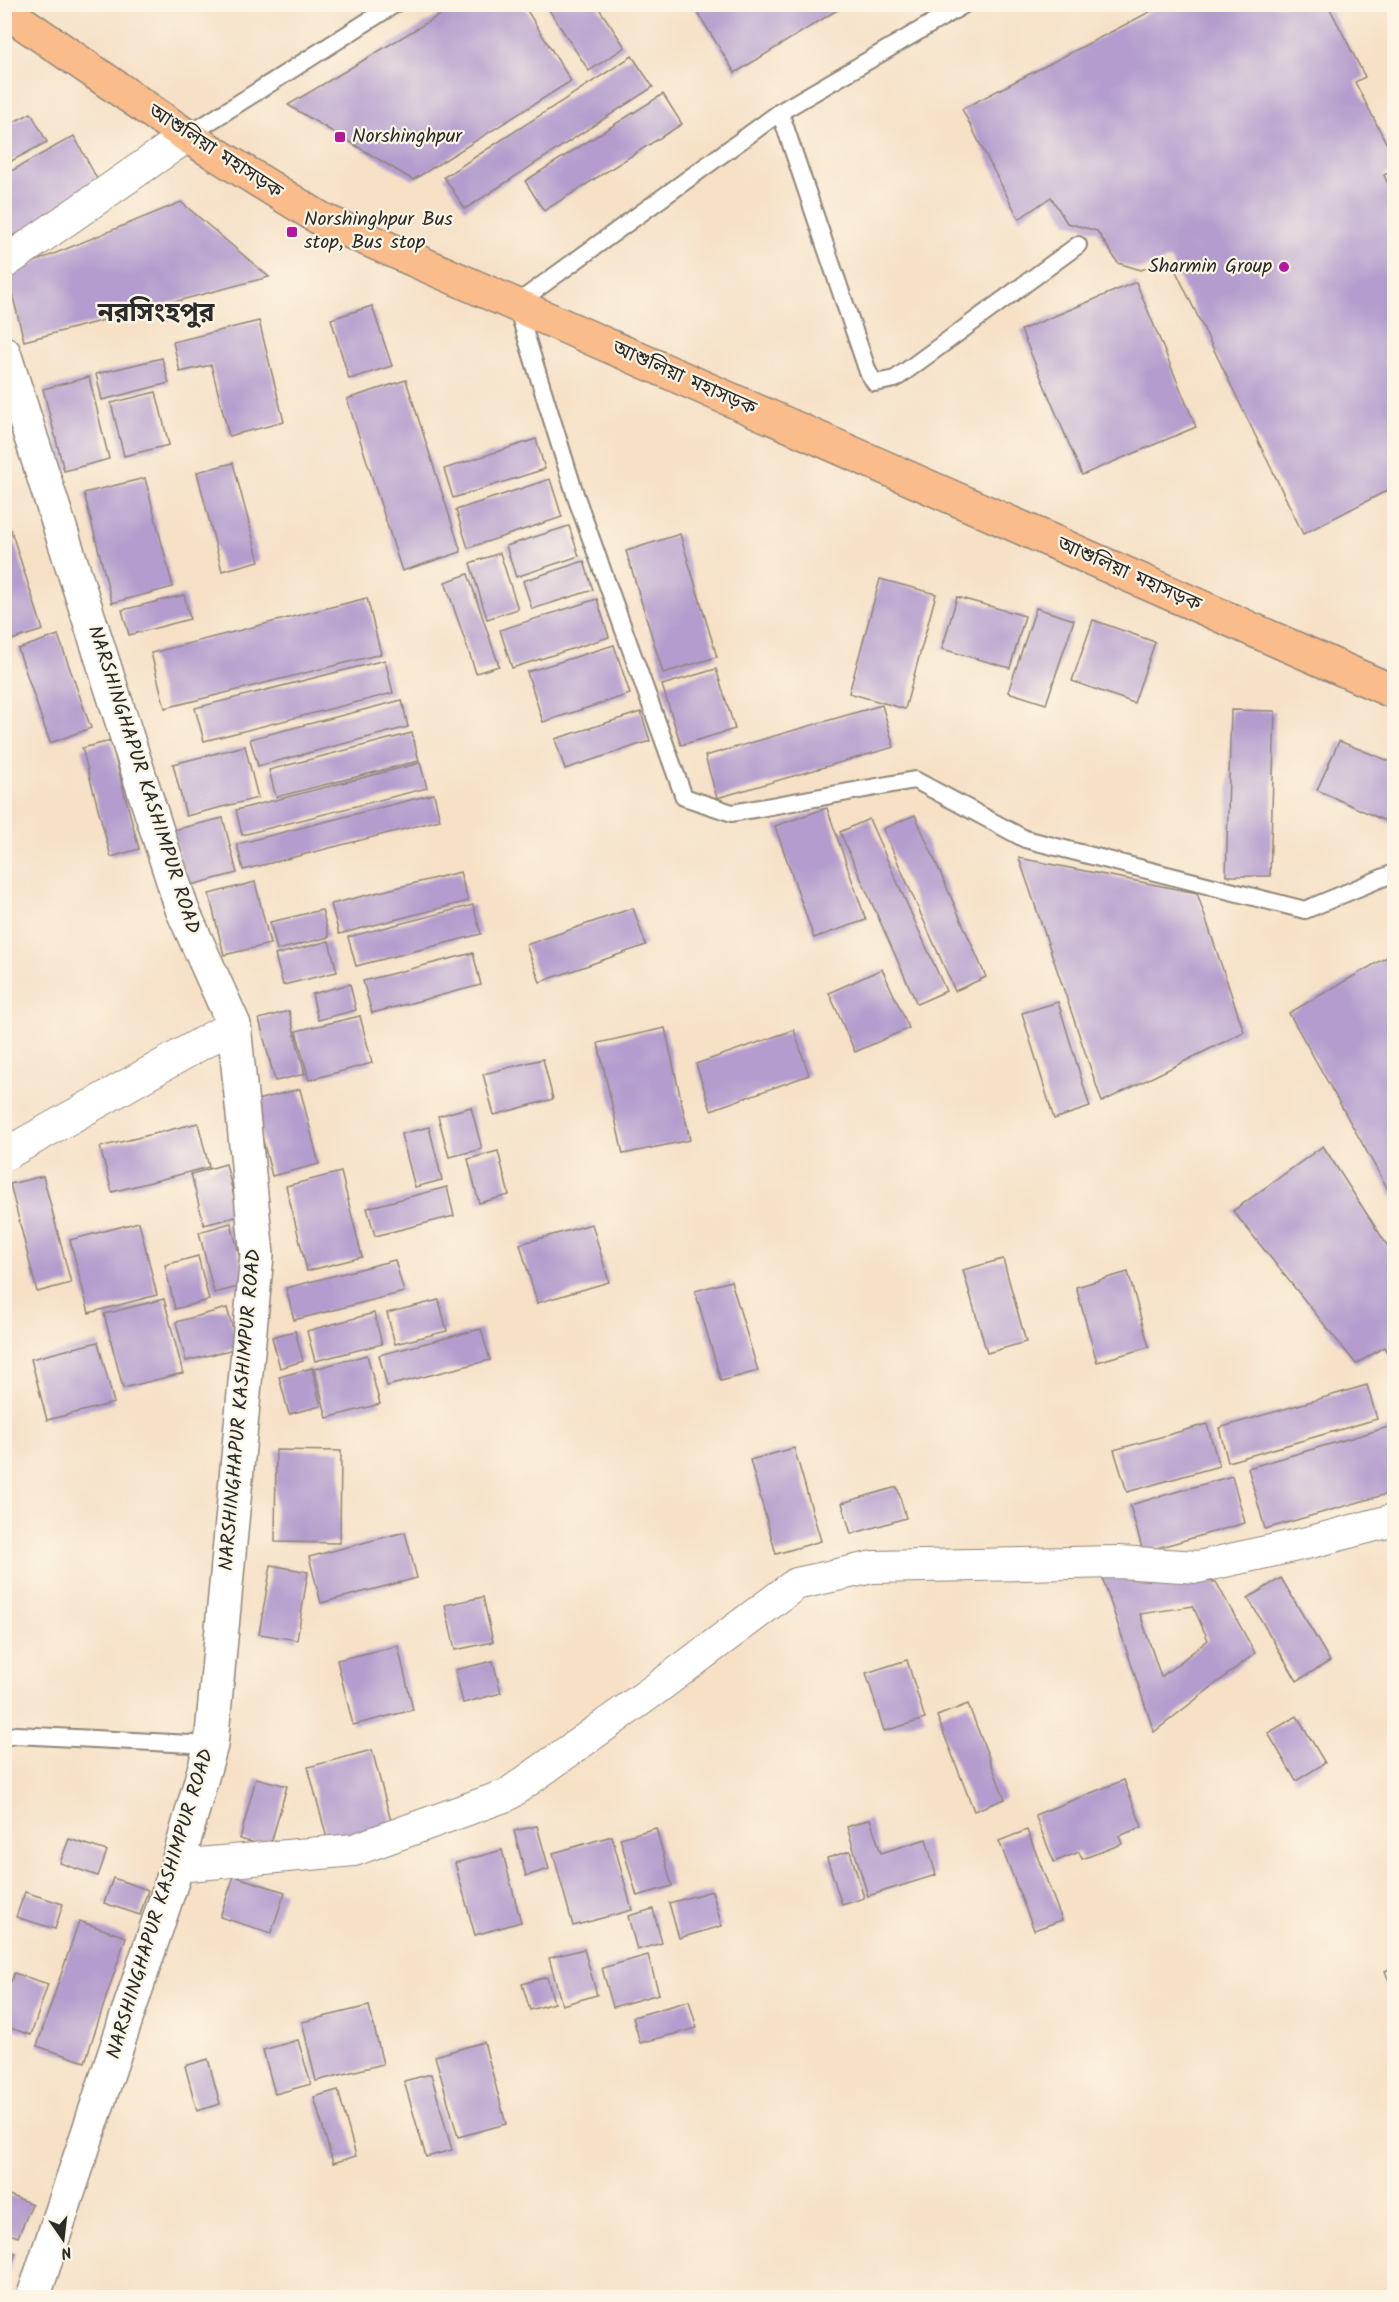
<svg xmlns="http://www.w3.org/2000/svg" width="1399" height="2302" viewBox="0 0 1399 2302" font-family="Kalam,'Noto Sans Bengali',sans-serif">
<style>
.building{fill:#b49dce;fill-rule:evenodd}
.lines{fill:none;stroke-linecap:round;stroke-linejoin:round}
.service-casing{stroke:#908679;stroke-width:20}
.minor-casing{stroke:#908679;stroke-width:34}
.tertiary-casing{stroke:#908679;stroke-width:36}
.trunk-casing{stroke:#908679;stroke-width:36}
.service{stroke:#fff;stroke-width:16}
.minor{stroke:#fff;stroke-width:32}
.tertiary{stroke:#fff;stroke-width:33}
.trunk{stroke:#fabc8b;stroke-width:33}
.poi-dot{fill:#b5179e;stroke:#fcf5e5;stroke-width:2}
.labels{text-anchor:middle;dominant-baseline:central;stroke-width:4.5;stroke-linejoin:round;paint-order:stroke}
.poi-label{font-size:20px;fill:#2b2b2b;stroke:#fcf5e5;text-anchor:start}
.street-label{font-size:20px;fill:#2b2b2b;stroke:#fcf5e5}
.district-label{font-size:26px;font-weight:bold;fill:#2b2b2b;stroke:#fcf5e5}
</style>
<rect width="100%" height="100%" fill="#fcf5e5"/>
<filter id="ink" filterUnits="userSpaceOnUse"><feTurbulence type="fractalNoise" baseFrequency=".0167" numOctaves="2"/><feDisplacementMap in="SourceGraphic" scale="12" xChannelSelector="R" yChannelSelector="G"/><feConvolveMatrix kernelMatrix="1 2 1 2 8 2 1 2 1" color-interpolation-filters="sRGB"/></filter>
<filter id="wash" filterUnits="userSpaceOnUse"><feTurbulence type="fractalNoise" baseFrequency=".008" numOctaves="4" result="noise"/><feDisplacementMap in="SourceGraphic" scale="24" xChannelSelector="R" yChannelSelector="G"/><feGaussianBlur stdDeviation="1.35" result="paint"/><feColorMatrix in="noise" values="0 0 0 0 0 0 0 0 0 0 0 0 0 0 0 0 0 1.4 0 .05"/><feComposite in="paint" operator="in"/></filter>
<g filter="url(#wash)">
<rect width="100%" height="100%" fill="#f6e1c7"/>
<g id="blocks">
<g class="building">
<path d="M458,4H523L571,81L413,180L288,105Z"/>
<path d="M545,4H596L625,47L589,71Z"/>
<path d="M692,4H847L735,73Z"/>
<path d="M1163,5H1328L1365,77L1355,82L1394,158V170L1384,175L1394,196V487L1303,534L1170,259L1141,270L1118,263L1097,231L1067,223L1051,197L1019,219L962,109Z"/>
<path d="M632,56L653,87L465,209L444,177Z"/>
<path d="M663,94L682,124L544,211L525,181Z"/>
<path d="M31,113L47,142L4,165V127Z"/>
<path d="M74,136L102,188L4,241V175Z"/>
<path d="M181,202L269,277L24,341L7,273Z"/>
<path d="M1136,282L1196,427L1082,475L1021,330Z"/>
<path d="M372,306L392,366L349,379L331,319Z"/>
<path d="M259,321L284,422L229,436L211,365L180,372L173,342Z"/>
<path d="M162,358L169,383L102,400L96,374Z"/>
<path d="M89,377L109,459L64,471L43,389Z"/>
<path d="M406,380L461,552L402,571L347,399Z"/>
<path d="M156,392L169,445L124,456L111,403Z"/>
<path d="M536,439L545,469L453,498L444,469Z"/>
<path d="M233,463L259,561L222,571L197,472Z"/>
<path d="M145,478L173,587L112,603L84,493Z"/>
<path d="M550,479L562,517L468,548L456,510Z"/>
<path d="M5,512L43,630L5,642L4,640Z"/>
<path d="M569,526L579,556L516,577L506,546Z"/>
<path d="M680,534L717,657L663,673L626,551Z"/>
<path d="M500,553L518,609L487,619L470,563Z"/>
<path d="M584,561L593,590L532,609L523,581Z"/>
<path d="M468,574L499,666L476,673L445,582Z"/>
<path d="M880,579L936,594L905,709L849,693Z"/>
<path d="M184,595L190,619L129,635L122,610Z"/>
<path d="M957,597L1025,616L1010,668L942,649Z"/>
<path d="M367,598L381,654L165,708L151,653Z"/>
<path d="M597,599L609,637L512,668L500,630Z"/>
<path d="M1036,608L1074,620L1046,704L1008,692Z"/>
<path d="M1093,620L1155,642L1134,703L1072,681Z"/>
<path d="M58,635L91,728L50,743L18,649Z"/>
<path d="M614,645L630,694L543,722L527,672Z"/>
<path d="M385,660L393,693L204,741L195,708Z"/>
<path d="M716,669L735,729L681,745L662,685Z"/>
<path d="M402,700L408,727L258,766L250,739Z"/>
<path d="M882,705L894,747L717,798L705,756Z"/>
<path d="M1231,710L1275,711L1270,876H1226Z"/>
<path d="M641,712L650,741L565,769L555,739Z"/>
<path d="M412,733L419,761L276,797L269,770Z"/>
<path d="M111,741L139,849L111,857L82,748Z"/>
<path d="M1339,741L1394,763V825L1317,790Z"/>
<path d="M245,746L258,798L186,816L173,764Z"/>
<path d="M420,763L427,788L242,835L236,810Z"/>
<path d="M434,794L440,820L243,870L237,844Z"/>
<path d="M827,808L866,920L814,938L775,826Z"/>
<path d="M915,815L986,977L955,991L883,829Z"/>
<path d="M223,818L237,873L187,886L173,830Z"/>
<path d="M869,819L946,991L917,1004L840,832Z"/>
<path d="M1019,858L1197,893L1244,1032L1102,1102Z"/>
<path d="M460,872L468,901L339,934L331,904Z"/>
<path d="M255,882L270,944L224,955L209,894Z"/>
<path d="M473,905L481,934L356,966L348,937Z"/>
<path d="M633,908L646,945L540,982L526,945Z"/>
<path d="M322,910L329,937L277,950L270,922Z"/>
<path d="M329,941L337,972L283,985L275,955Z"/>
<path d="M473,953L481,985L372,1013L363,981Z"/>
<path d="M1394,953V1200L1289,1013Z"/>
<path d="M882,969L909,1028L855,1052L829,993Z"/>
<path d="M350,984L356,1010L318,1020L312,994Z"/>
<path d="M1058,1002L1090,1107L1054,1119L1022,1013Z"/>
<path d="M289,1011L305,1074L275,1081L259,1019Z"/>
<path d="M360,1016L372,1063L309,1080L296,1031Z"/>
<path d="M665,1028L690,1140L623,1154L598,1043Z"/>
<path d="M794,1030L809,1075L711,1110L696,1064Z"/>
<path d="M543,1059L553,1099L494,1115L483,1074Z"/>
<path d="M300,1089L319,1164L272,1176L253,1101Z"/>
<path d="M471,1107L482,1149L449,1157L438,1116Z"/>
<path d="M198,1123L209,1167L112,1192L100,1147Z"/>
<path d="M429,1127L442,1180L415,1187L401,1134Z"/>
<path d="M1323,1146L1394,1256V1363L1384,1347L1356,1364L1233,1211Z"/>
<path d="M498,1151L509,1195L479,1203L468,1159Z"/>
<path d="M226,1164L239,1216L204,1225L191,1174Z"/>
<path d="M341,1172L362,1257L307,1271L286,1186Z"/>
<path d="M43,1176L71,1283L37,1292L10,1184Z"/>
<path d="M447,1187L454,1216L375,1236L367,1208Z"/>
<path d="M139,1222L157,1295L89,1313L70,1240Z"/>
<path d="M231,1223L247,1285L214,1293L199,1232Z"/>
<path d="M592,1224L609,1282L537,1303L520,1244Z"/>
<path d="M198,1256L209,1300L175,1309L165,1265Z"/>
<path d="M1003,1259L1026,1342L987,1353L963,1270Z"/>
<path d="M395,1260L404,1292L294,1320L286,1288Z"/>
<path d="M1128,1272L1149,1347L1097,1362L1076,1287Z"/>
<path d="M731,1281L758,1371L721,1381L695,1291Z"/>
<path d="M164,1299L183,1373L123,1388L104,1314Z"/>
<path d="M439,1300L447,1331L395,1344L387,1313Z"/>
<path d="M227,1308L238,1348L186,1361L176,1322Z"/>
<path d="M374,1313L382,1344L315,1361L307,1331Z"/>
<path d="M481,1329L490,1360L387,1386L379,1355Z"/>
<path d="M295,1331L303,1361L280,1368L272,1337Z"/>
<path d="M98,1342L114,1403L47,1420L31,1359Z"/>
<path d="M367,1355L380,1404L327,1418L314,1369Z"/>
<path d="M312,1368L321,1406L289,1414L279,1377Z"/>
<path d="M1367,1385L1377,1419L1228,1462L1219,1428Z"/>
<path d="M1207,1424L1219,1466L1127,1492L1114,1450Z"/>
<path d="M1392,1426L1394,1436V1492L1265,1529L1248,1468Z"/>
<path d="M794,1448L821,1541L776,1554L750,1460Z"/>
<path d="M276,1450L341,1451L340,1543L275,1542Z"/>
<path d="M1232,1476L1245,1523L1143,1552L1130,1505Z"/>
<path d="M897,1487L906,1518L851,1534L842,1503Z"/>
<path d="M405,1532L417,1578L321,1603L309,1557Z"/>
<path d="M271,1565L308,1572L297,1640L259,1634Z"/>
<path d="M1102,1577L1216,1582L1255,1653L1154,1732ZM1193,1606L1208,1640L1161,1677L1140,1614Z"/>
<path d="M1281,1578L1330,1661L1297,1681L1248,1598Z"/>
<path d="M483,1597L493,1642L455,1650L445,1605Z"/>
<path d="M398,1646L413,1710L353,1725L337,1660Z"/>
<path d="M907,1660L925,1719L884,1731L866,1673Z"/>
<path d="M493,1661L501,1693L463,1703L455,1670Z"/>
<path d="M968,1704L1005,1799L974,1811L937,1716Z"/>
<path d="M1297,1716L1325,1763L1296,1781L1268,1733Z"/>
<path d="M372,1750L392,1825L328,1842L308,1767Z"/>
<path d="M256,1778L287,1786L270,1847L240,1839Z"/>
<path d="M1124,1780L1142,1827L1119,1836L1122,1844L1082,1859L1079,1852L1054,1862L1035,1815Z"/>
<path d="M870,1819L881,1853L926,1839L936,1875L868,1896L847,1827Z"/>
<path d="M537,1826L549,1869L526,1876L514,1831Z"/>
<path d="M656,1828L672,1886L637,1896L620,1838Z"/>
<path d="M1027,1830L1062,1920L1034,1930L999,1841Z"/>
<path d="M612,1836L632,1910L573,1926L553,1853Z"/>
<path d="M69,1839L107,1851L98,1876L60,1863Z"/>
<path d="M502,1850L521,1922L475,1935L455,1863Z"/>
<path d="M850,1851L864,1898L842,1905L827,1858Z"/>
<path d="M234,1876L285,1892L271,1933L220,1917Z"/>
<path d="M113,1878L148,1890L140,1915L104,1903Z"/>
<path d="M712,1891L722,1926L679,1938L669,1903Z"/>
<path d="M25,1892L63,1904L55,1929L16,1917Z"/>
<path d="M653,1909L662,1943L637,1950L628,1916Z"/>
<path d="M79,1921L126,1937L85,2062L37,2046Z"/>
<path d="M584,1949L597,1995L562,2005L549,1958Z"/>
<path d="M648,1955L659,1994L613,2007L602,1968Z"/>
<path d="M1394,1967V1993L1385,1971Z"/>
<path d="M14,1973L48,1984L31,2035L4,2026V2003Z"/>
<path d="M547,1977L554,2003L530,2010L522,1984Z"/>
<path d="M689,2001L697,2028L640,2043L633,2017Z"/>
<path d="M369,2006L383,2064L316,2081L302,2022Z"/>
<path d="M298,2040L311,2084L275,2094L263,2050Z"/>
<path d="M484,2042L506,2124L458,2137L435,2056Z"/>
<path d="M208,2059L220,2104L197,2111L185,2066Z"/>
<path d="M431,2074L452,2150L426,2157L404,2081Z"/>
<path d="M338,2090L356,2156L333,2163L314,2097Z"/>
<path d="M4,2193L32,2204L18,2237L4,2232Z"/>
<path d="M4,2249L16,2253L5,2282H4Z"/>
</g>
</g>
</g>
<g filter="url(#ink)">
<use href="#blocks" fill-opacity="0" stroke="#908679" stroke-width="1.5"/>
<g class="lines">
<g class="service-casing">
<g id="service">
<path d="M965,4L780,112L516,304L576,497L684,797L732,813L915,780L1025,839L1305,910L1394,873"/>
<path d="M780,112L868,372L875,383L895,379L1078,245"/>
<path d="M187,136L395,4"/>
<path d="M4,1737L16,1735L211,1745"/>
</g>
</g>
<g class="minor-casing">
<g id="minor">
<path d="M4,263L187,136"/>
<path d="M4,1155L234,1025"/>
<path d="M177,1866L354,1850L507,1795L657,1688L796,1584L873,1567L1119,1562L1198,1567L1311,1542L1394,1520"/>
</g>
</g>
<g class="tertiary-casing">
<path id="tertiary" d="M4,353L182,909L234,1025L257,1255L211,1745L177,1866L33,2298"/>
</g>
<g class="trunk-casing">
<path id="trunk" d="M4,10L187,136L321,219L1394,692"/>
</g>
<use href="#service" class="service"/>
<use href="#minor" class="minor"/>
<use href="#tertiary" class="tertiary"/>
<use href="#trunk" class="trunk"/>
</g>
</g>
<g class="poi-dot">
<rect x="334" y="131" width="12" height="12" rx="3"/>
<rect x="286" y="226" width="12" height="12" rx="3"/>
<circle cx="1284" cy="267" r="6"/>
</g>
<g class="labels">
<g class="poi-label">
<text x="352" y="137">Norshinghpur</text>
<text x="304" y="220">Norshinghpur Bus<tspan x="304" dy="23">stop, Bus stop</tspan></text>
<text x="1272" y="267" text-anchor="end">Sharmin Group</text>
</g>
<g class="street-label">
<text transform="translate(215 152) rotate(33)">আশুলিয়া মহাসড়ক</text>
<text transform="translate(684 379) rotate(24)">আশুলিয়া মহাসড়ক</text>
<text transform="translate(1129 575) rotate(24)">আশুলিয়া মহাসড়ক</text>
<text transform="translate(143 780) rotate(72)">NARSHINGHAPUR KASHIMPUR ROAD</text>
<text transform="translate(241 1410) rotate(-85)">NARSHINGHAPUR KASHIMPUR ROAD</text>
<text transform="translate(161 1904) rotate(-73)">NARSHINGHAPUR KASHIMPUR ROAD</text>
</g>
<g class="district-label">
<text x="156" y="314">নরসিংহপুর</text>
</g>
</g>
<rect width="1399" height="2302" fill="none" stroke="#fcf5e5" stroke-width="24"/>
<g transform="translate(63 2239) rotate(166)" stroke="#fcf5e5" stroke-width="4.5" paint-order="stroke">
<path d="M0-4.5L10 22L0 15L-10 22Z" fill="#2b2b2b"/>
<text y="-9" font-size="16" font-weight="bold" text-anchor="middle" fill="#2b2b2b">N</text>
</g>
</svg>
